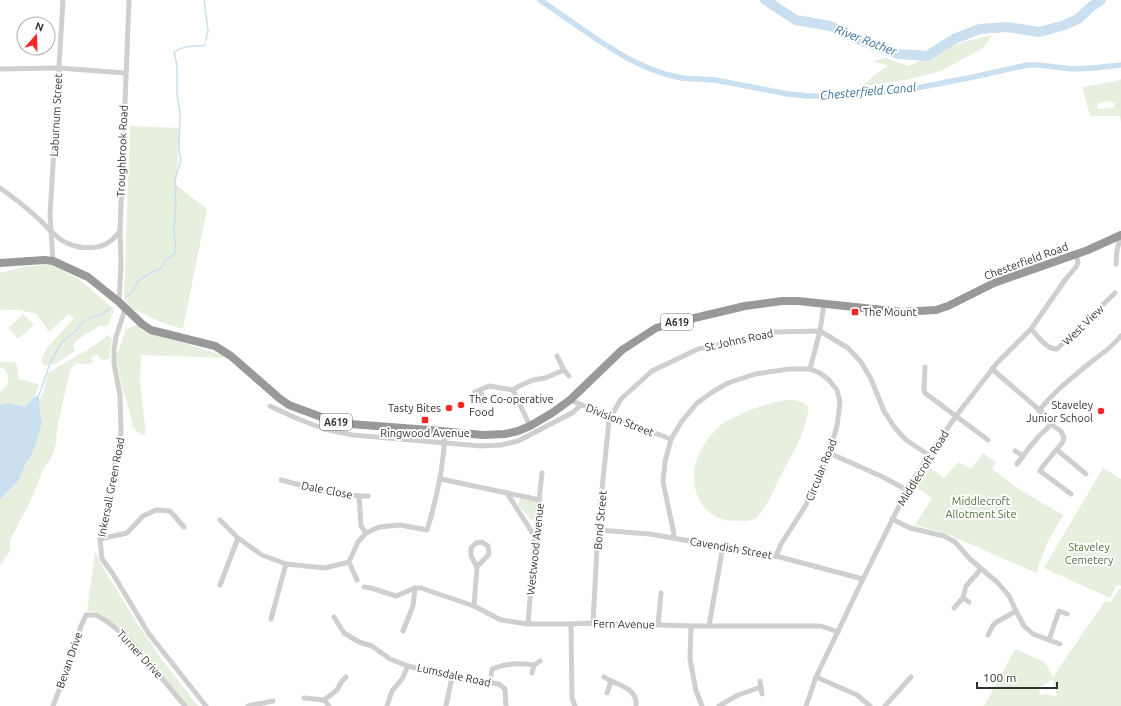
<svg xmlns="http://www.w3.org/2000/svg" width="1121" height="706" viewBox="0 0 1121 706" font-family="Ubuntu,sans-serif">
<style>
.green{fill:#e7f0df;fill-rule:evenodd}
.water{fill:#cadff0}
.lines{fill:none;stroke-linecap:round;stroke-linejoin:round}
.stream{stroke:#cadff0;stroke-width:1.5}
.canal{stroke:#cadff0;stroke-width:5.5}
.river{stroke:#cadff0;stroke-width:10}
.minor{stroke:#cfcfcf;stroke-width:5}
.highway{stroke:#999;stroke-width:8}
.poi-dot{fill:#f62827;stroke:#fff;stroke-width:1.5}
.labels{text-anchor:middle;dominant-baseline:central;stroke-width:4;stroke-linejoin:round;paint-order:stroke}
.shield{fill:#fff;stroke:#707070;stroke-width:1}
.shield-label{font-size:10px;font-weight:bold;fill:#323232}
.street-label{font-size:11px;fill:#323232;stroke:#fff}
.poi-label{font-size:11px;fill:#323232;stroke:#fff;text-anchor:start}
.park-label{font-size:11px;fill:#50733a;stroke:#fff}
.water-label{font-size:12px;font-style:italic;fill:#366e9e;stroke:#fff}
</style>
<rect width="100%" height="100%" fill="#fff"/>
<g class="green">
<path d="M992,35L983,48L941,71L905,80L861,87L874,75L888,66L873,61L887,58L908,66C928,58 946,47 967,41C975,39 983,37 992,35Z"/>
<path d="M1121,79V123L1120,116H1090L1082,87L1116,81ZM1108,101L1115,103L1113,108L1098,109L1097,104Z"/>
<path d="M130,126L180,128L176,185L207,209L183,329L163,323L131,308L124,298Z"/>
<path d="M52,265L79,279L114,309L109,324L106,327L101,325L80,338L73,344L75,351L55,364L45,366L41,361L46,349L74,318L69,314L49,332L36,313C30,313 25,311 20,310C13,309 8,311 0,309V273L28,266Z"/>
<path d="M23,314L34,325L18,339L8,328Z"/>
<path d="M136,325L158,335L231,358L141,355L140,382L146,435L140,434L133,427L126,398L123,392L116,359L117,354L126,329Z"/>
<path d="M108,335L112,339L109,359L101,360L97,354L92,357V363L85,364L76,363L70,370L57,429L56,444L51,458L44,468L29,504L10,540V551L0,566V500L19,480L26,463L33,452L42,423L40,415L39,400L43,393L48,373C68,360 90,350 108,335Z"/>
<path d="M0,362H16L19,379L39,384L35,396L25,407L10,403L0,405V392C9,385 11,379 5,369L0,367Z"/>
<path d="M785,400C794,400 801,400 808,406C809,427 791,456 781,475C774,489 768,506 757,517C752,522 743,521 737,521C709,522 693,501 694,474C694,457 707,438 719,427C722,423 727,421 731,419C749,409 766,404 785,400Z"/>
<path d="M983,453L996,462L992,469L1022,491L1063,515L1047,543L1036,573L947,534L915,525L932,498L917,488L927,465L944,478L958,462L971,469Z"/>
<path d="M1103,468L1121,479V586L1117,585L1110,598L1044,568Z"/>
<path d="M520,499H525L535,501L537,504L536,517L531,520L518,505Z"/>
<path d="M95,552L98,556L100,563L137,623L160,657L198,706H188L126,632L105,617L96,612L87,611Z"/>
<path d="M1119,588L1121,589V706H984L1015,649L1043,661L1049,669L1053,678L1059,668L1105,601L1111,602ZM1053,679L1057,697L1047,694L1040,695L1039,688Z"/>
</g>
<path class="water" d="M39,395L40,415L42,423L33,452L26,463L19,480L0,500V405L10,403L25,407L35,396Z"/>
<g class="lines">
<g class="stream">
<path d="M204,0L208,31L206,40"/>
<path d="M126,297L131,293L139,280L162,267L166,259L175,254L176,250L174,232L176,204L175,195L176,187L175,180L181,160L179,150L180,113L177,93V65L174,52C184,45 193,46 204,46L205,44"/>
<path d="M39,395L51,361L62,342L76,331L81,324L88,319L104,313L109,308"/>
</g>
<path class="canal" d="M540,0L598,40L627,58L648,68L665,74L682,78L715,80L788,94L809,96H833L876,93L917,88L973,77L1027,65H1038L1073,69L1093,68L1121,65"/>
<path class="river" d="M765,0L796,20L830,26L860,40L898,54L927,56L954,39L980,29L1007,27L1039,32L1062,26L1078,19L1092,6L1101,0"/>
<g class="minor">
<path d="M0,69L59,68L125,73"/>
<path d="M0,188C15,198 28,209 41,221C49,229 57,239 67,243C79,249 98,250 109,242C114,239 117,235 120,231"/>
<path d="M53,261L50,215L63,0"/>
<path d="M1116,264L1117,250L1121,236"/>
<path d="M119,302L121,264L120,231L129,0"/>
<path d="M125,309L116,337L114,350V363L120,396L121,433L100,539L102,559L113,574L149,634L206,706"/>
<path d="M1031,329C1038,336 1047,350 1057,349L1115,293"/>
<path d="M557,356L564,370L569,376"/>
<path d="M925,367L924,389L925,393L988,440"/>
<path d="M810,369L820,331L824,304"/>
<path d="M992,369L1050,419V424L1061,431L1064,438L1062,443L1043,466L1040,471L1071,494"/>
<path d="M480,390L483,398"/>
<path d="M513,390L519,386L533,380L545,378L564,370"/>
<path d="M513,390L530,426"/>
<path d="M475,392L489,386L513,390"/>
<path d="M570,400L611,417L671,439"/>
<path d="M270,406L296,418L324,429L353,435L481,446L501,445L518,441L572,413L581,405"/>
<path d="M1039,411C1053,392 1073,377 1091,362C1102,354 1112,347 1121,336"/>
<path d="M1057,450L1086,474"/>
<path d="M1015,451L1023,456"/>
<path d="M829,453L883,477L907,490"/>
<path d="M1017,464C1024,454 1031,445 1039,436C1043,431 1048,430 1050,424"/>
<path d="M441,479L540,500"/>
<path d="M281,480L319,490L359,496L361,526L366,533"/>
<path d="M507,493L535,537"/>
<path d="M359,496H368"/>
<path d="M892,519L910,528L944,536L955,542L970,559L998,583L1009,596L1016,611L1024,626L1033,634L1060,644"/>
<path d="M220,520L238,538L262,555L286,564L325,568L349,562"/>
<path d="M598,530L650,534L776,556L863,579"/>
<path d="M673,538L674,534L663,482L665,462L671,439L682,421L697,403L714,391L728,383L755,374L789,369H810L820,373L829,380L837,390L840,402L837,426L829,453L806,505L781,544L776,556"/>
<path d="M100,539L127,533L143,516L156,510L170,511L184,527"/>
<path d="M357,580L349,562L358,542L366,533L379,527L400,525L427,530C437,498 444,466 445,431"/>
<path d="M220,585L238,538"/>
<path d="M364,587L371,588L396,596L415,588H421L474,606L501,620L528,624H571L593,623L691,626H821L838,632"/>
<path d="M963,598L969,602"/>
<path d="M474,606L477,567L471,556V548L476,543L482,542L488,546L489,554L477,567"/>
<path d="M954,608L963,598L966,586L981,569"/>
<path d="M334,617L344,633L359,642L372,646L390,659L408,666L452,677L499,684L505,689L506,706"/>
<path d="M271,619L286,564"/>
<path d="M593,623L598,530L609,420L621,399L652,371L698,349L775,332L820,331L848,348L861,362L871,379L884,411L895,428L906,440L929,455"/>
<path d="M528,624L535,537L542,473"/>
<path d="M571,624L572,698L575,706"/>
<path d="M658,625L661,593"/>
<path d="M691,626L690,659L696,691L702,706"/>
<path d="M709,626L723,546"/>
<path d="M403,631L413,606L415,588"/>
<path d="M988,635L992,627L995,623L1016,611"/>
<path d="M1049,640L1059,611L1067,614"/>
<path d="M532,673L534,665L540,661"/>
<path d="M604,677C616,685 638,687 636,706"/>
<path d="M816,677L857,695L870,706"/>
<path d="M760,681L762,694"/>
<path d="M490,683L492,669C507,663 518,663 534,665"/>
<path d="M607,693L611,681"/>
<path d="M304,698L324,700"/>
<path d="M53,706L66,673L81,626L86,615H96L108,622L129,639L185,706"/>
<path d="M248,706L273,701"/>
<path d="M329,706L324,700L337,690L342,681L346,677"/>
<path d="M387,706L392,691L402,679L408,666"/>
<path d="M446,706L452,677"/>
<path d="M719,706L738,695L761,687"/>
<path d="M806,706L816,677L863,579L907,490L929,455L956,416L997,363L1031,329L1065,280L1076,267L1078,263L1076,254"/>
<path d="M885,706L911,677"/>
</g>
<path class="highway" d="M0,263L44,260L53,261L88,277L119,302L142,324L151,330L215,346L231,356L279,398L289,405L332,421L350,424L430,430L483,435L505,434L518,431L530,426L552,413L570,400L622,350L656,328L686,320L745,306L782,301H798L902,312L936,310L948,306L994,283L1088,250L1121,235"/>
</g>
<g class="poi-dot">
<rect x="851" y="308" width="8" height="8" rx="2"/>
<circle cx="461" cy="405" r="4"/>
<circle cx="449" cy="408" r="4"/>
<circle cx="1101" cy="411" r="4"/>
<rect x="421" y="416" width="8" height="8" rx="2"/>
</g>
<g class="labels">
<g class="shield">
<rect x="661" y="314" width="32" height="16" rx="3"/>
<rect x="320" y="414" width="32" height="16" rx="3"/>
</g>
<g class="shield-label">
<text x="677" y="322">A619</text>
<text x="336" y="422">A619</text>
</g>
<g class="street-label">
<text transform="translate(56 115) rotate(-87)">Laburnum Street</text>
<text transform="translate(122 151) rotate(-88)">Troughbrook Road</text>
<text transform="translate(1026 261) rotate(-20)">Chesterfield Road</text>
<text transform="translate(1083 325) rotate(-44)">West View</text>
<text transform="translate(739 340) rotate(-12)">St Johns Road</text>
<text transform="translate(620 420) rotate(21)">Division Street</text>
<text transform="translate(923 468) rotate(-58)">Middlecroft Road</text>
<text transform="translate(821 470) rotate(-68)">Circular Road</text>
<text transform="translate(111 487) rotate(-79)">Inkersall Green Road</text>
<text transform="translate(327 490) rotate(11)">Dale Close</text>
<text transform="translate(600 520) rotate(-85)">Bond Street</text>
<text transform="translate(731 548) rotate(10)">Cavendish Street</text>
<text transform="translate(535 549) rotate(-84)">Westwood Avenue</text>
<text transform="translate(624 624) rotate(1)">Fern Avenue</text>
<text transform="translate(140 654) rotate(47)">Turner Drive</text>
<text transform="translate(69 660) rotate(-71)">Bevan Drive</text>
<text transform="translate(454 675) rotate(12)">Lumsdale Road</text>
</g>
<g class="poi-label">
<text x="863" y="312">The Mount</text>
<text x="469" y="399">The Co-operative<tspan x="469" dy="13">Food</tspan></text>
<text x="1093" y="405" text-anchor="end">Staveley<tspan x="1093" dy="13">Junior School</tspan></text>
<text x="441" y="408" text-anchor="end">Tasty Bites</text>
<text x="425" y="433" text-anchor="middle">Ringwood Avenue</text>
</g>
<g class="park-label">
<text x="981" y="501">Middlecroft<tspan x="981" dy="13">Allotment Site</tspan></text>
<text x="1089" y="547">Staveley<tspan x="1089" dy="13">Cemetery</tspan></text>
</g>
<g class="water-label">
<text transform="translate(866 40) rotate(21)">River Rother</text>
<text transform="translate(868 91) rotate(-5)">Chesterfield Canal</text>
</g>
</g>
<g transform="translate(36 36) rotate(20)"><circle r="19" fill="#ffffff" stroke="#adadad"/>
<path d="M0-3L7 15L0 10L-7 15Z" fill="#f62827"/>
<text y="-6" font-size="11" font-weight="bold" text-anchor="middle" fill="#323232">N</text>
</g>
<path d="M977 682v6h80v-6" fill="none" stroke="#323232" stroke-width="2"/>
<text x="983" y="682" font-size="12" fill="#323232" stroke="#ffffff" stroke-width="3" paint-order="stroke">100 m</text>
</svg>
